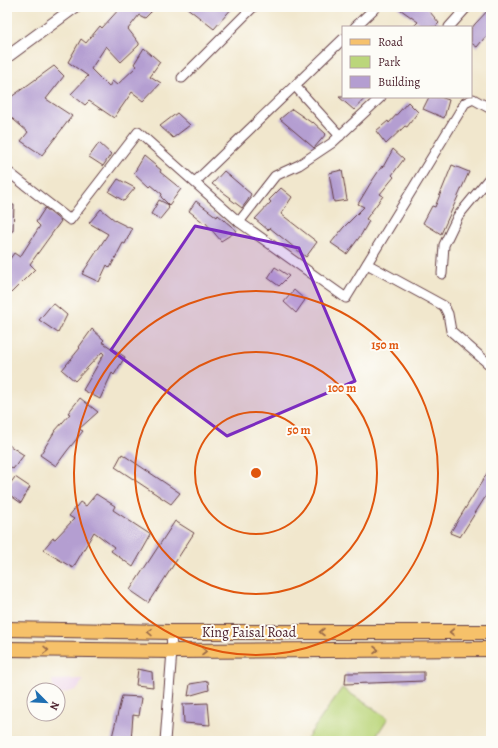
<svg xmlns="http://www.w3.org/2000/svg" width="498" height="748" viewBox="0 0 498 748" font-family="Alegreya,serif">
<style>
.built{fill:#ecd1ea}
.green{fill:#bbd67b;stroke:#827a53}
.building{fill:#b49ed1}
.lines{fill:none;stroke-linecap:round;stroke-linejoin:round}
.minor-casing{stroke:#633d43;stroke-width:11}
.tertiary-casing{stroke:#633d43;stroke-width:13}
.primary-casing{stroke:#633d43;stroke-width:16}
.minor{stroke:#fff;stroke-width:9}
.tertiary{stroke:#fff;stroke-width:11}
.primary{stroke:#f6c16b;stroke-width:14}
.oneway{stroke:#976848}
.marked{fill:#7b2cbf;fill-opacity:0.2;stroke:#7b2cbf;stroke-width:3;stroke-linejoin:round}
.ring{fill:none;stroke:#e0560e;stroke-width:2}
.labels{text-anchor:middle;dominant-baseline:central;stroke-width:4;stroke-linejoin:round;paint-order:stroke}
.street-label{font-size:14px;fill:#4a1f2b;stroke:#fdfcf7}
.centre{fill:#e0560e;stroke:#fdfcf7;stroke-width:2}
.ring-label{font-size:12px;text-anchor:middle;font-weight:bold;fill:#e0560e;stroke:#fdfcf7;stroke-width:4;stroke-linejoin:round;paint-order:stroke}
</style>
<rect width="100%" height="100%" fill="#fdfcf7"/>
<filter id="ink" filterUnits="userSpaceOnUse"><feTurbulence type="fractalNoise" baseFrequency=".025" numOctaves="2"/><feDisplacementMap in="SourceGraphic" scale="8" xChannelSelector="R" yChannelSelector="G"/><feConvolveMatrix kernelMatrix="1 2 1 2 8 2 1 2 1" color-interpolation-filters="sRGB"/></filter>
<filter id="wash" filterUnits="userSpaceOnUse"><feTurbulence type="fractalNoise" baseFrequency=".012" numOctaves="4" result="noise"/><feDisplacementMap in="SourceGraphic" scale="16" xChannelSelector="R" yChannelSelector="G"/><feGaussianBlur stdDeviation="0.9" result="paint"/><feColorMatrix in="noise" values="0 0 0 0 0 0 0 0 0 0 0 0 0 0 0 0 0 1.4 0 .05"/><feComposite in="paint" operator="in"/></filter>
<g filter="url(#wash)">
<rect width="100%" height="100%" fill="#f1e7cd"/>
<path class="built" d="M83,679L78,689L58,695V690H54L52,680Z"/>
<path class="green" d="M342,688L388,718L373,741H305Z"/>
<g id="blocks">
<g class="building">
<path d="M121,7H156L145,18L139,15L128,29L139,43V45L121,62L106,46L91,69L109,87L112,81L117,85L137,66L134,64L144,48L160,62L150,76L161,83L144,101L132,92L114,118L89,101L85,105L71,94L88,76L68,62L81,39L86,43L100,26L102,28Z"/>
<path d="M186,7H233L214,29Z"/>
<path d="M397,7H426L439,23L435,27H413L418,22Z"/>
<path d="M491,7V30L477,47L471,43V29L475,24Z"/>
<path d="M54,66L64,76L46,99L72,116L42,155L21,141L28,132L7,114V100Z"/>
<path d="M339,97H366L354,110Z"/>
<path d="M429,97H440L449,100L444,118L423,109Z"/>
<path d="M408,102L418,112L407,127L405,126L386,144L376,131L388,121L389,123Z"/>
<path d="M292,109L312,123L313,122L326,134L314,148L280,119Z"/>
<path d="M177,113L190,125L173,138L160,126Z"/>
<path d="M99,143L111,154L103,166L89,157Z"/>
<path d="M393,149L404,159L392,175L394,177L380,194L383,196L366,219L369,221L361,235L347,254L331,243L343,228L364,207L358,204L370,184L382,166L383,167Z"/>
<path d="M144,156L161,170L160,172L181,189L169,205L161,197L162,194L151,185L149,187L134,173Z"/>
<path d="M452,165L469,172L441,234L423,223L432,206L435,207Z"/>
<path d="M342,170L347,200L334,202L329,173Z"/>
<path d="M224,171L251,194L248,200L242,208L230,199L231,198L212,184Z"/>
<path d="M118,179L135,188L124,201L109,192Z"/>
<path d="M281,188L292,197L281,214L317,242L306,257L270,228L268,230L255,219L271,202L269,200Z"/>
<path d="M159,200L169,205L168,207L169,208L160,219L151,214Z"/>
<path d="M196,201L217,217L218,215L237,231L221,241L205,222L204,223L189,211Z"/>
<path d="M7,205H14L13,231L7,232Z"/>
<path d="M45,208L61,221L30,264L35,269L11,293L7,291V263L14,253L20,257L40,226L36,222Z"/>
<path d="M101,209L116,221L132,229L125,244L123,243L110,268L107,265L99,282L82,274L108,234L89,223Z"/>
<path d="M275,267L289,276L279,286L268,278Z"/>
<path d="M294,290L305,300L296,313L284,302Z"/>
<path d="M53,303L67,315L58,333L39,320Z"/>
<path d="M92,329L104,340L102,342L125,357L114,375L112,373L100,399L83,390L104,354L102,352L75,381L62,370L80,348L79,347Z"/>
<path d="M80,398L98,412L79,429L83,431L67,451L56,466L40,455L55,431L70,414L68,413Z"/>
<path d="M7,444L24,455L13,469L7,464Z"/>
<path d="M122,454L180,493L171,504L115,467Z"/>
<path d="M491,467V488L460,537L450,533Z"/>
<path d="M15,477L30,487L21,503L7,493V488Z"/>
<path d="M96,494L115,506L113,510L151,535L133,567L111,551L114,547L94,532L73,568L43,550L53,538L55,539L74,519L69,516L80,502L86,506Z"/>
<path d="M175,521L194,533L149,603L130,590Z"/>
<path d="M138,669L152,672L153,687L136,685Z"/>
<path d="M424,672V681L345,684L346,673Z"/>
<path d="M208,681L209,690L188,696L190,684Z"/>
<path d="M122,696L142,697L139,716L133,715L131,741H111Z"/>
<path d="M208,703L210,725L184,723L183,704Z"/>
</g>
</g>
</g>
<g filter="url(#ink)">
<use href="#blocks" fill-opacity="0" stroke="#633d43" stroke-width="1"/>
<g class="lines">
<g class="minor-casing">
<g id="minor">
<path d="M355,27L376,7"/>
<path d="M449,27L467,7"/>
<path d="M182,78L253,7"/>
<path d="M295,86L340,136"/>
<path d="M7,171L70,220L138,132L239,222L346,298L465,103L473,99L491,109"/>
<path d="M195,182L343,39"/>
<path d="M239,222L275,176L299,165L332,143L381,97"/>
<path d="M367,264L444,306L448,314L451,331L491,366"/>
<path d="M442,274L444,245L458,216L491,176"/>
<path d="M165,741L172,651L171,632"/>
</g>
</g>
<g class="tertiary-casing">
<path id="tertiary" d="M7,57L75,7"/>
</g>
<g class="primary-casing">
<g id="primary">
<path d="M7,629L171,632H491"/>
<path d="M7,649L172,651L491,649"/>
</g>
</g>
<use href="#minor" class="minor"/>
<use href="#tertiary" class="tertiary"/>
<use href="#primary" class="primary"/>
</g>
<defs><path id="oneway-chevron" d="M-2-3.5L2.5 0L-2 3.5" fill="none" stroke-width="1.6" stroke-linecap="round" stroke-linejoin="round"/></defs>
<g class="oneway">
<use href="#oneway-chevron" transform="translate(150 632) rotate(-179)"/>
<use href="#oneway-chevron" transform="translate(322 632) rotate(180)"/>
<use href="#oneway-chevron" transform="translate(452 632) rotate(180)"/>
<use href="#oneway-chevron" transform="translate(46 650) rotate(1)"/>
<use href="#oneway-chevron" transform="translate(376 650)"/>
<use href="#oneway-chevron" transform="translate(204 651)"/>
</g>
</g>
<path class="marked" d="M195,226L299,248L355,381L227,436L111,350Z"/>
<g class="ring">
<circle cx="256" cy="473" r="61"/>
<circle cx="256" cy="473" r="121"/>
<circle cx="256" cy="473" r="182"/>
</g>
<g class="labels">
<g class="street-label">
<text x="249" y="632">King Faisal Road</text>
</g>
</g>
<circle cx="256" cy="473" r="6" class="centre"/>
<g class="ring-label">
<text x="385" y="349">150 m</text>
<text x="342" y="392">100 m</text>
<text x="299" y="434">50 m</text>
</g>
<rect width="498" height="748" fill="none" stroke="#fdfcf7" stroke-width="24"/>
<rect x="342" y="26" width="130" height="72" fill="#fdfcf7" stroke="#b5a4a5"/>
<rect x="350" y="39" width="20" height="6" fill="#f6c16b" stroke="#b5a4a5"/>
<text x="378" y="46" font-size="12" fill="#4a1f2b">Road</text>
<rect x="350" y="56" width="20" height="12" fill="#bbd67b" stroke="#b5a4a5"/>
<text x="378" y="66" font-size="12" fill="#4a1f2b">Park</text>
<rect x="350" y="76" width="20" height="12" fill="#b49ed1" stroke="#b5a4a5"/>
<text x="378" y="86" font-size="12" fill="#4a1f2b">Building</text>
<g transform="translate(46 702) rotate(114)"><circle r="19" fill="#fdfcf7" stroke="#b5a4a5"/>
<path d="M0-3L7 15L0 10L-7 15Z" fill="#1f6fb2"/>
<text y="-6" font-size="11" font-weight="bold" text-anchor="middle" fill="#4a1f2b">N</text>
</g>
</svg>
